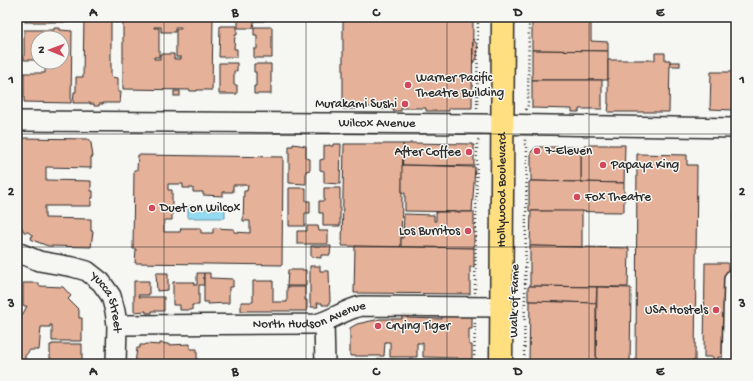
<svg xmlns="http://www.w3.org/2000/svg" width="753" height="381" viewBox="0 0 753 381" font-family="'Gochi Hand',sans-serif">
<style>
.water{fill:#92dbf3;stroke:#6995a3}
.building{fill:#e6b199;stroke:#2b2b2b;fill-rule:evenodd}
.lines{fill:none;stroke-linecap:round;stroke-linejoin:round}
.minor-casing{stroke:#2b2b2b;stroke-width:22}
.major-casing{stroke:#2b2b2b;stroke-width:25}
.path{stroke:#2b2b2b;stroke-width:2.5;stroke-dasharray:1 3;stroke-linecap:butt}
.minor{stroke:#f6f6f2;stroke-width:19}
.major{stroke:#ffdf80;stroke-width:22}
.grid{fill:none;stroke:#2b2b2b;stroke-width:1;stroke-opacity:0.55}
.poi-dot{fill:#d1495b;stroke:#f6f6f2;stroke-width:1.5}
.labels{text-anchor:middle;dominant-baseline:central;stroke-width:3;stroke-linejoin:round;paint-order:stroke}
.poi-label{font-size:13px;fill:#2b2b2b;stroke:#f6f6f2;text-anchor:start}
.street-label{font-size:13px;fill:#2b2b2b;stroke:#f6f6f2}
.neatline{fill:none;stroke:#2b2b2b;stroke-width:1.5}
.grid-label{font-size:13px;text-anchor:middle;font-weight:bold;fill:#2b2b2b}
</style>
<rect width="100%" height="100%" fill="#f6f6f2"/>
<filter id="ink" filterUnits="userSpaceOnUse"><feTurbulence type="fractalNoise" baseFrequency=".025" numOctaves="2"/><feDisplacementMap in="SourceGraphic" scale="8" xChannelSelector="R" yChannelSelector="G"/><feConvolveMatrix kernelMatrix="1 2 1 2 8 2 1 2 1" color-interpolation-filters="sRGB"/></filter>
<g filter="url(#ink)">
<path class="water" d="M188,206H196L197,209H218V206H225V218H188Z"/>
<g class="building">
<rect x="25" y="17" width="43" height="5"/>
<path d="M84,17H111V77L118,78V92H121L120,103H103V104H99V106H94V104H90V103H73L74,92H76V77H83Z"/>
<path d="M123,17H213L212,90H197V91H190V90L123,89ZM154,27H161V32H175V27H181V29H176V57H181V59H174V54H160V59H154V57H159V28H154Z"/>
<path d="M228,17H264V21H254L253,28H238V20H228Z"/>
<path d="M343,17H473L472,108H449V111H426V108H401V111H393V108H391V109H380V107H357V109H343Z"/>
<path d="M532,17H591V41L608,42V51L532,50Z"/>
<path d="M220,26H237V35H235L234,49H237V57H219Z"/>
<path d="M254,27H272V58H254V49H257V35H254Z"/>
<path d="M54,28H60V30L72,31L71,103L24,102V73H45V62H62V38H38V60H24V30H54Z"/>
<path d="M473,39L478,46L477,58L473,63Z"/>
<path d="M532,50L608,51V80H532Z"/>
<path d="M655,53H665V60H670L669,112H608L609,104H608V60H655Z"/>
<rect x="670" y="62" width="10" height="4"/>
<path d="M219,63H237V71H234V85H237V94H219Z"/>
<path d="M254,64H271V94H254V86H256V72H254Z"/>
<path d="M711,72H734V108H732V110L710,109Z"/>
<path d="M532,80H602V109H579V112H572V109L532,108Z"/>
<rect x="174" y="91" width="6" height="5"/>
<path d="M735,95H736V108H734Z"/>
<path d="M21,138L88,139L91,143L93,157H91V168L46,167V180L91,181V191H93V198H91V206H45V218L91,219V231H93L91,247L48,246L35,241L31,239L32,235L28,232H24L19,221L17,213V142Z"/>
<path d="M410,143L472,144V145H474V165L473,166L402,165L403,144H410Z"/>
<path d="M293,144L306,146V158L310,159V170L306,171V184L289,183V146H293Z"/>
<path d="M333,144H341L340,184L324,183V171L320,170V160L324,159V146L330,145V146H333Z"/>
<path d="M344,144H403L401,247L342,246Z"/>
<path d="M584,145H625L624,183L581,182V147L584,148Z"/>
<path d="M536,147H581V182L531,181V152Z"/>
<path d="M637,154L687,155V165H697L695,361H688V364H636Z"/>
<path d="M138,155L283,157L282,265L135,263L136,249H133L134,170H137ZM168,184H183V188H193V192H203V195L223,196V192H233V185H248L247,191H244L243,221H250V233L234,232V229L213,228V233H201V228H181L180,232H164V220H172V190H168Z"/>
<path d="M402,165L475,167L472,212L405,211V193H402Z"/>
<path d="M531,181L624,183V212L529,211V182Z"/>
<path d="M289,188H306V201H310V213H305V226H289Z"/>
<path d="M324,188H340V226H323V213H319V201H324Z"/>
<path d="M531,211H582V247L530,246Z"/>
<path d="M436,212H474V248L401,247V238H403L404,214L434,215V221H436Z"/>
<path d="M733,214H736V237H732Z"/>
<path d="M307,226H318L319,231H328V244H297V231H307Z"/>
<path d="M311,246H331L330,255H321V258L311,257Z"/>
<path d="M355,246L474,248V267H470V294L354,293Z"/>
<path d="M530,246L629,248L628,287L530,286Z"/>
<path d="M705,263H728L727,357H718V364H713V357H704Z"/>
<path d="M310,266H320V271H329L330,302H329V305H322V303H317L318,307H311V304H310Z"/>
<path d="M288,270H306V286H287Z"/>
<path d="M156,273H168V290L157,291Z"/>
<path d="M197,273H204V285H199V305H192V310H180V305H173V282H194V285H197Z"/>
<path d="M204,273H210V278L233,279V287H229V303L208,304V302H204Z"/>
<path d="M134,281H149V295H138L139,297H164V311H152V313H146V311L134,312Z"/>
<path d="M253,281H273V302H287V287H305V300H307V311H241V302H253Z"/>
<path d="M23,283H39V286L63,287L71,296L68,299L79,310V318H82V341H52V325H50V327H41L39,350H30L25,356V364H17V325L27,306H23Z"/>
<path d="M530,286L597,287L596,303L528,301V287Z"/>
<path d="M597,287L631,288L630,364H596Z"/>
<path d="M530,301L596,303V364H529Z"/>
<path d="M442,314L472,315V329H469V345H472V359H457L458,358L423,357V343H417V357H390V342H385L384,356H350V328L357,324L380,319H402V316H407V318L442,319Z"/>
<path d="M160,343L168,344V345L190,344V349H197V364H135L137,348H140V345H145L146,344L160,345Z"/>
<path d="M52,344H82V364H50V362H52V359H50V345H52Z"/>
<path d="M378,359L470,361V364H378Z"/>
</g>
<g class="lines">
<g class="minor-casing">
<g id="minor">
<path id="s1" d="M17,121L479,124L736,128"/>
<path id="s2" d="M17,252L39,261L73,267L87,271L101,282L111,296L115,311L117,325L116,364"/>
<path d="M324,322L325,364"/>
<path id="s3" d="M117,325L316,324C332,320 344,310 361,306L501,307"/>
<path d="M732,364L734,279L736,277"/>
</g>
</g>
<g class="major-casing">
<g id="major">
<path id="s4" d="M501,364L503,17"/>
</g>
</g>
<g class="path">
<path d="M477,108L478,17"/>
<path d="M526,110L528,105L529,17"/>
<path d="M475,293L477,144L479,139"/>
<path d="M474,364L475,321"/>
<path d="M524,364L527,147L525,144V139"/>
</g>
<use href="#minor" class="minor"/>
<use href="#major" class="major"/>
</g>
</g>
<path class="grid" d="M164,17V364M306,17V364M447,17V364M589,17V364M17,134H736M17,247H736"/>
<g class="poi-dot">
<circle cx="408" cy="85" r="4"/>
<circle cx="405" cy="104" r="4"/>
<circle cx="537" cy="151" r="4"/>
<circle cx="469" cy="152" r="4"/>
<circle cx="603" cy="165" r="4"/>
<circle cx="577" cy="197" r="4"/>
<circle cx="152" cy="208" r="4"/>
<circle cx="468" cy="231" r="4"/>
<circle cx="716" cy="310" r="4"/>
<circle cx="378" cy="326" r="4"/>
</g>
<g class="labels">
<g class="poi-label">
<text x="416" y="78">Warner Pacific<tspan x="416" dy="15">Theatre Building</tspan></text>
<text x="397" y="104" text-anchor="end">Murakami Sushi</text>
<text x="545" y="151">7-Eleven</text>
<text x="461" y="152" text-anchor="end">After Coffee</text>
<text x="611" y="165">Papaya King</text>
<text x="585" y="197">Fox Theatre</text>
<text x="160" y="208">Duet on Wilcox</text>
<text x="460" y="231" text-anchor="end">Los Burritos</text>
<text x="708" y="310" text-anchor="end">USA Hostels</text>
<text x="386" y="326">Crying Tiger</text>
</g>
<g class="street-label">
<text stroke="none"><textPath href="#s1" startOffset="360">Wilcox Avenue</textPath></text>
<text stroke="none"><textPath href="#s4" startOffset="174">Hollywood Boulevard</textPath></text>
<text transform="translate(515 301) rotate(-89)">Walk of Fame</text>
<text stroke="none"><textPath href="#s2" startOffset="112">Yucca Street</textPath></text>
<text stroke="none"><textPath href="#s3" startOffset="194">North Hudson Avenue</textPath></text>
</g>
</g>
<rect width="753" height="381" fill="none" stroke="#f6f6f2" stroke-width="44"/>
<g transform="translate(50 50) rotate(271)"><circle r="19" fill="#f6f6f2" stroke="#a5a5a2"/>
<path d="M0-3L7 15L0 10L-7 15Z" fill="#d1495b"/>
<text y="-6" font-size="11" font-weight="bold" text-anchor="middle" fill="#2b2b2b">N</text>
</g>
<rect x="22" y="22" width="709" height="337" class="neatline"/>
<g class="grid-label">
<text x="93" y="16">A</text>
<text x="235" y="16">B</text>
<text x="376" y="16">C</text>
<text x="518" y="16">D</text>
<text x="660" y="16">E</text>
<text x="11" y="83">1</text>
<text x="742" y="83">1</text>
<text x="11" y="195">2</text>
<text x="742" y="195">2</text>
<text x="11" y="307">3</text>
<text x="742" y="307">3</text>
<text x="93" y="375">A</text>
<text x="235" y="375">B</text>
<text x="376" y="375">C</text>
<text x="518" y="375">D</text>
<text x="660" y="375">E</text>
</g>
</svg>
